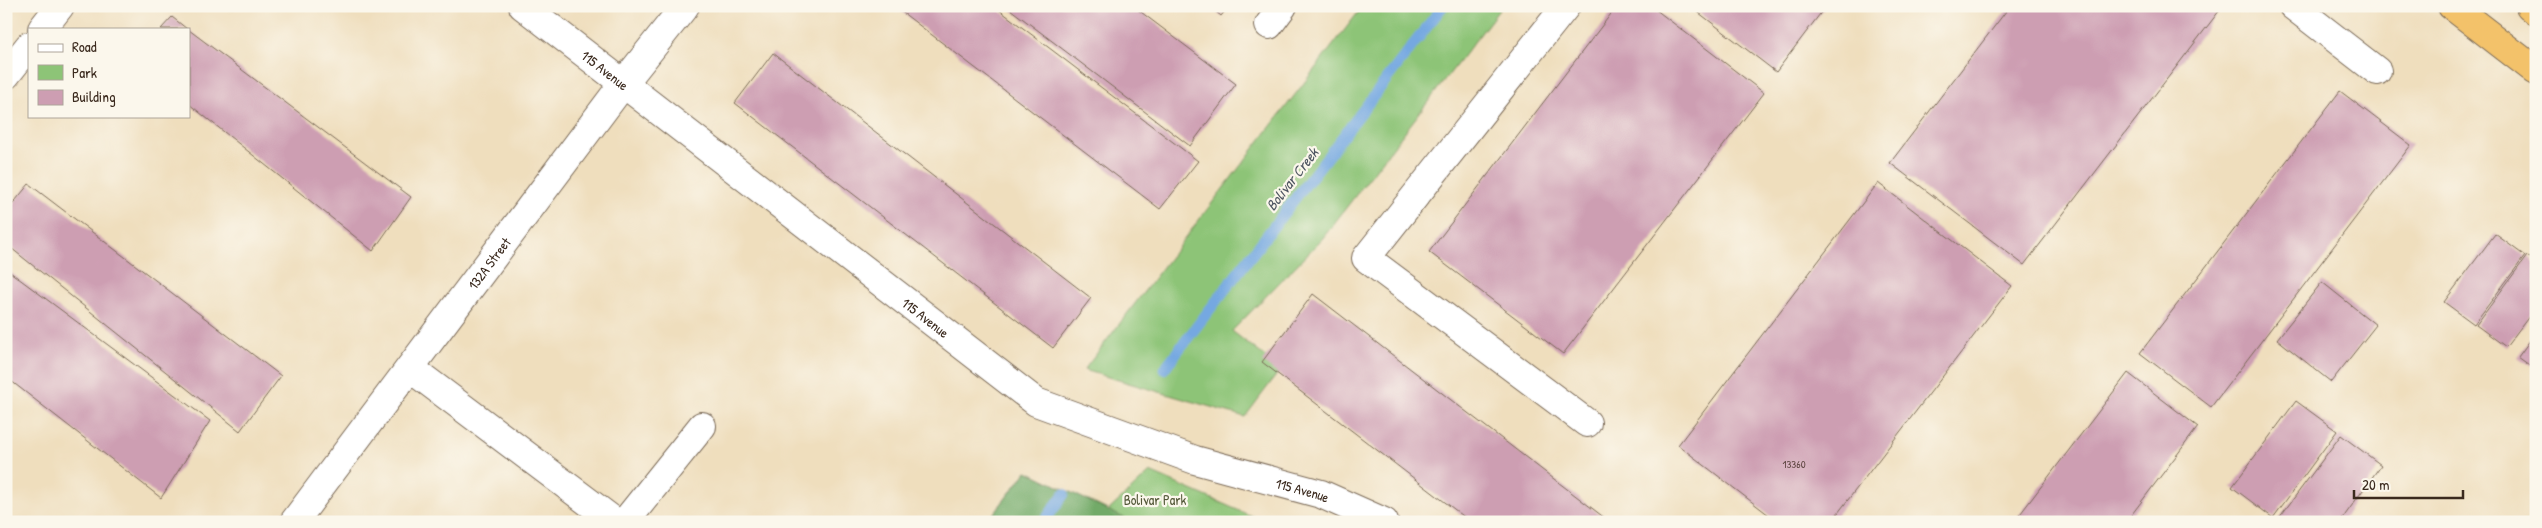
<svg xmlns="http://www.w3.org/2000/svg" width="2542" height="528" viewBox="0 0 2542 528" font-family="'Patrick Hand',sans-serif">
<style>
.green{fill:#8dc477;stroke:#64774a}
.forest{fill:#72aa68;stroke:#566a43}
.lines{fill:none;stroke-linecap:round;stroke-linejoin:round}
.stream{stroke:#75a8e1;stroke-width:11}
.building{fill:#cd9eb2}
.minor-casing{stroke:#7a6956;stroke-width:30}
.highway-casing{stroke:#7a6956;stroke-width:30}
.minor{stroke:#fff;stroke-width:28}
.highway{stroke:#f3c26a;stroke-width:28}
.labels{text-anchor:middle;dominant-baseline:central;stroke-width:4.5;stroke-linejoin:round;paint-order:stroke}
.number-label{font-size:11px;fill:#604743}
.street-label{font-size:14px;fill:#3b2a1e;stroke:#fbf7ec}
.park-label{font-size:14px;fill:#545839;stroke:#fbf7ec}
.water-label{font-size:15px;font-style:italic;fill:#4f5662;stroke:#fbf7ec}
</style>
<rect width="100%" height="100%" fill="#fbf7ec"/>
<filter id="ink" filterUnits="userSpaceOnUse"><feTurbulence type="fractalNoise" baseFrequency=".02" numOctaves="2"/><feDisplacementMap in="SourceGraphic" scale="10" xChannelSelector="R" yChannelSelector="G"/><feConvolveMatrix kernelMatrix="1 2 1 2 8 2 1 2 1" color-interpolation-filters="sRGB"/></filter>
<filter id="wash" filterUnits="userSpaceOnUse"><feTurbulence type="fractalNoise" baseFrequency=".0096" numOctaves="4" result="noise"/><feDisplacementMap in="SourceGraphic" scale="20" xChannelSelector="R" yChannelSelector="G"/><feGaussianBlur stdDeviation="1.12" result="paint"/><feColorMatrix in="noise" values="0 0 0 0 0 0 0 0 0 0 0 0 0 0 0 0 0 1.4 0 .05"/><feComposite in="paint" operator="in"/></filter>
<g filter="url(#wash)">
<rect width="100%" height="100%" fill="#efdebd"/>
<g class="green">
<path d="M1363,6H1502L1322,239L1232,331L1281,369L1245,417L1084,370Z"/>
<path d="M1027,471L1108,511L1150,472L1265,522H987Z"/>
</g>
<path class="forest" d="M1027,471L1128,520V522H987Z"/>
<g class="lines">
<g class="stream">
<path d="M1164,369L1443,6"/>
<path d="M1044,522L1064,494"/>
</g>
</g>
<g id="blocks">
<g class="building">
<path d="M894,6H994L1198,161L1160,209Z"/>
<path d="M1006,6H1133L1236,84L1190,146Z"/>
<path d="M1209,6H1229L1221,16Z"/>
<path d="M1617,6H1651L1764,93L1563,354L1429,252Z"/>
<path d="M1690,6H1826L1776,72Z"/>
<path d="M2010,6H2223L2024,265L1890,163Z"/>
<path d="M172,17L187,29H161Z"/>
<path d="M189,30L411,197L373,251L189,104Z"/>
<path d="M773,53L1091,298L1053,348L735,103Z"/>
<path d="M2340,91L2411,145L2211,407L2140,353Z"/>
<path d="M1878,183L2012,286L1831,522H1778L1678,445Z"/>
<path d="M29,184L281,376L240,431L6,244V212Z"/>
<path d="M2495,234L2525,256L2474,324L2444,302Z"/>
<path d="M2527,256L2536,263V307L2506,347L2476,325Z"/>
<path d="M6,269L210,421L161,498L6,377Z"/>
<path d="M2322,282L2376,325L2331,382L2277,339Z"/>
<path d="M1313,294L1610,522H1471L1262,362Z"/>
<path d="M2536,332V370L2518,357Z"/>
<path d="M2128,373L2198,427L2126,522H2014Z"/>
<path d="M2296,401L2337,431L2273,518L2232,487Z"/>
<path d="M2341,435L2381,465L2340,522H2276Z"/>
</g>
</g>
</g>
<g filter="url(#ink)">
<use href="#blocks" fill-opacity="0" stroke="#7a6956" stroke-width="1"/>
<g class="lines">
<g class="minor-casing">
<g id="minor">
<path id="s1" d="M523,6L1036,402L1195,460L1321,494L1384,522"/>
<path d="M1566,6L1366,258L1587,423"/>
<path d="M2293,6L2377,71"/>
<path d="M1269,25L1283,6"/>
<path d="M42,29L60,6"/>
<path d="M6,75L29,46"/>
<path d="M410,368L615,522"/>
<path id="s2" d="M294,522L623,84L685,6"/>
<path d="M625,522L702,426"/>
</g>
</g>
<g class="highway-casing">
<g id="highway">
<path d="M2452,6L2536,71"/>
<path d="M2530,6L2536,11"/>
</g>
</g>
<use href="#minor" class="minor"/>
<use href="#highway" class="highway"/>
</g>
</g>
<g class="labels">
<g class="number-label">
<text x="1794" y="464">13360</text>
</g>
<g class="street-label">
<text stroke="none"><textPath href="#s1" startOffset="104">115 Avenue</textPath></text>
<text stroke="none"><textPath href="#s2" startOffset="324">132A Street</textPath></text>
<text stroke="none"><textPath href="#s1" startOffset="509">115 Avenue</textPath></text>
<text stroke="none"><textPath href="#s1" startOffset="929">115 Avenue</textPath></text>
</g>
<g class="park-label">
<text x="1155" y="499">Bolivar Park</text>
</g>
<g class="water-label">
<text transform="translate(1292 179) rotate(-52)">Bolivar Creek</text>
</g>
</g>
<rect width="2542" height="528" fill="none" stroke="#fbf7ec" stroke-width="25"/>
<rect x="28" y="28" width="162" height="90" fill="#fbf7ec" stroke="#aea59a"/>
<rect x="38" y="44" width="25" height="8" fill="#ffffff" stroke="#aea59a"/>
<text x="72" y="52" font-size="15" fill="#3b2a1e">Road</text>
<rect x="38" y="65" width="25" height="15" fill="#8dc477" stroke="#aea59a"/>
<text x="72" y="78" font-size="15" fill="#3b2a1e">Park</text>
<rect x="38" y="90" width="25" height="15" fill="#cd9eb2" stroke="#aea59a"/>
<text x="72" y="102" font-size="15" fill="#3b2a1e">Building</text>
<path d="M2354 490v8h109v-8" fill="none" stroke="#3b2a1e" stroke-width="2.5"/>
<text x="2362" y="490" font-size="15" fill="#3b2a1e" stroke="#fbf7ec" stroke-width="4" paint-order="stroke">20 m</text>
</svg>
